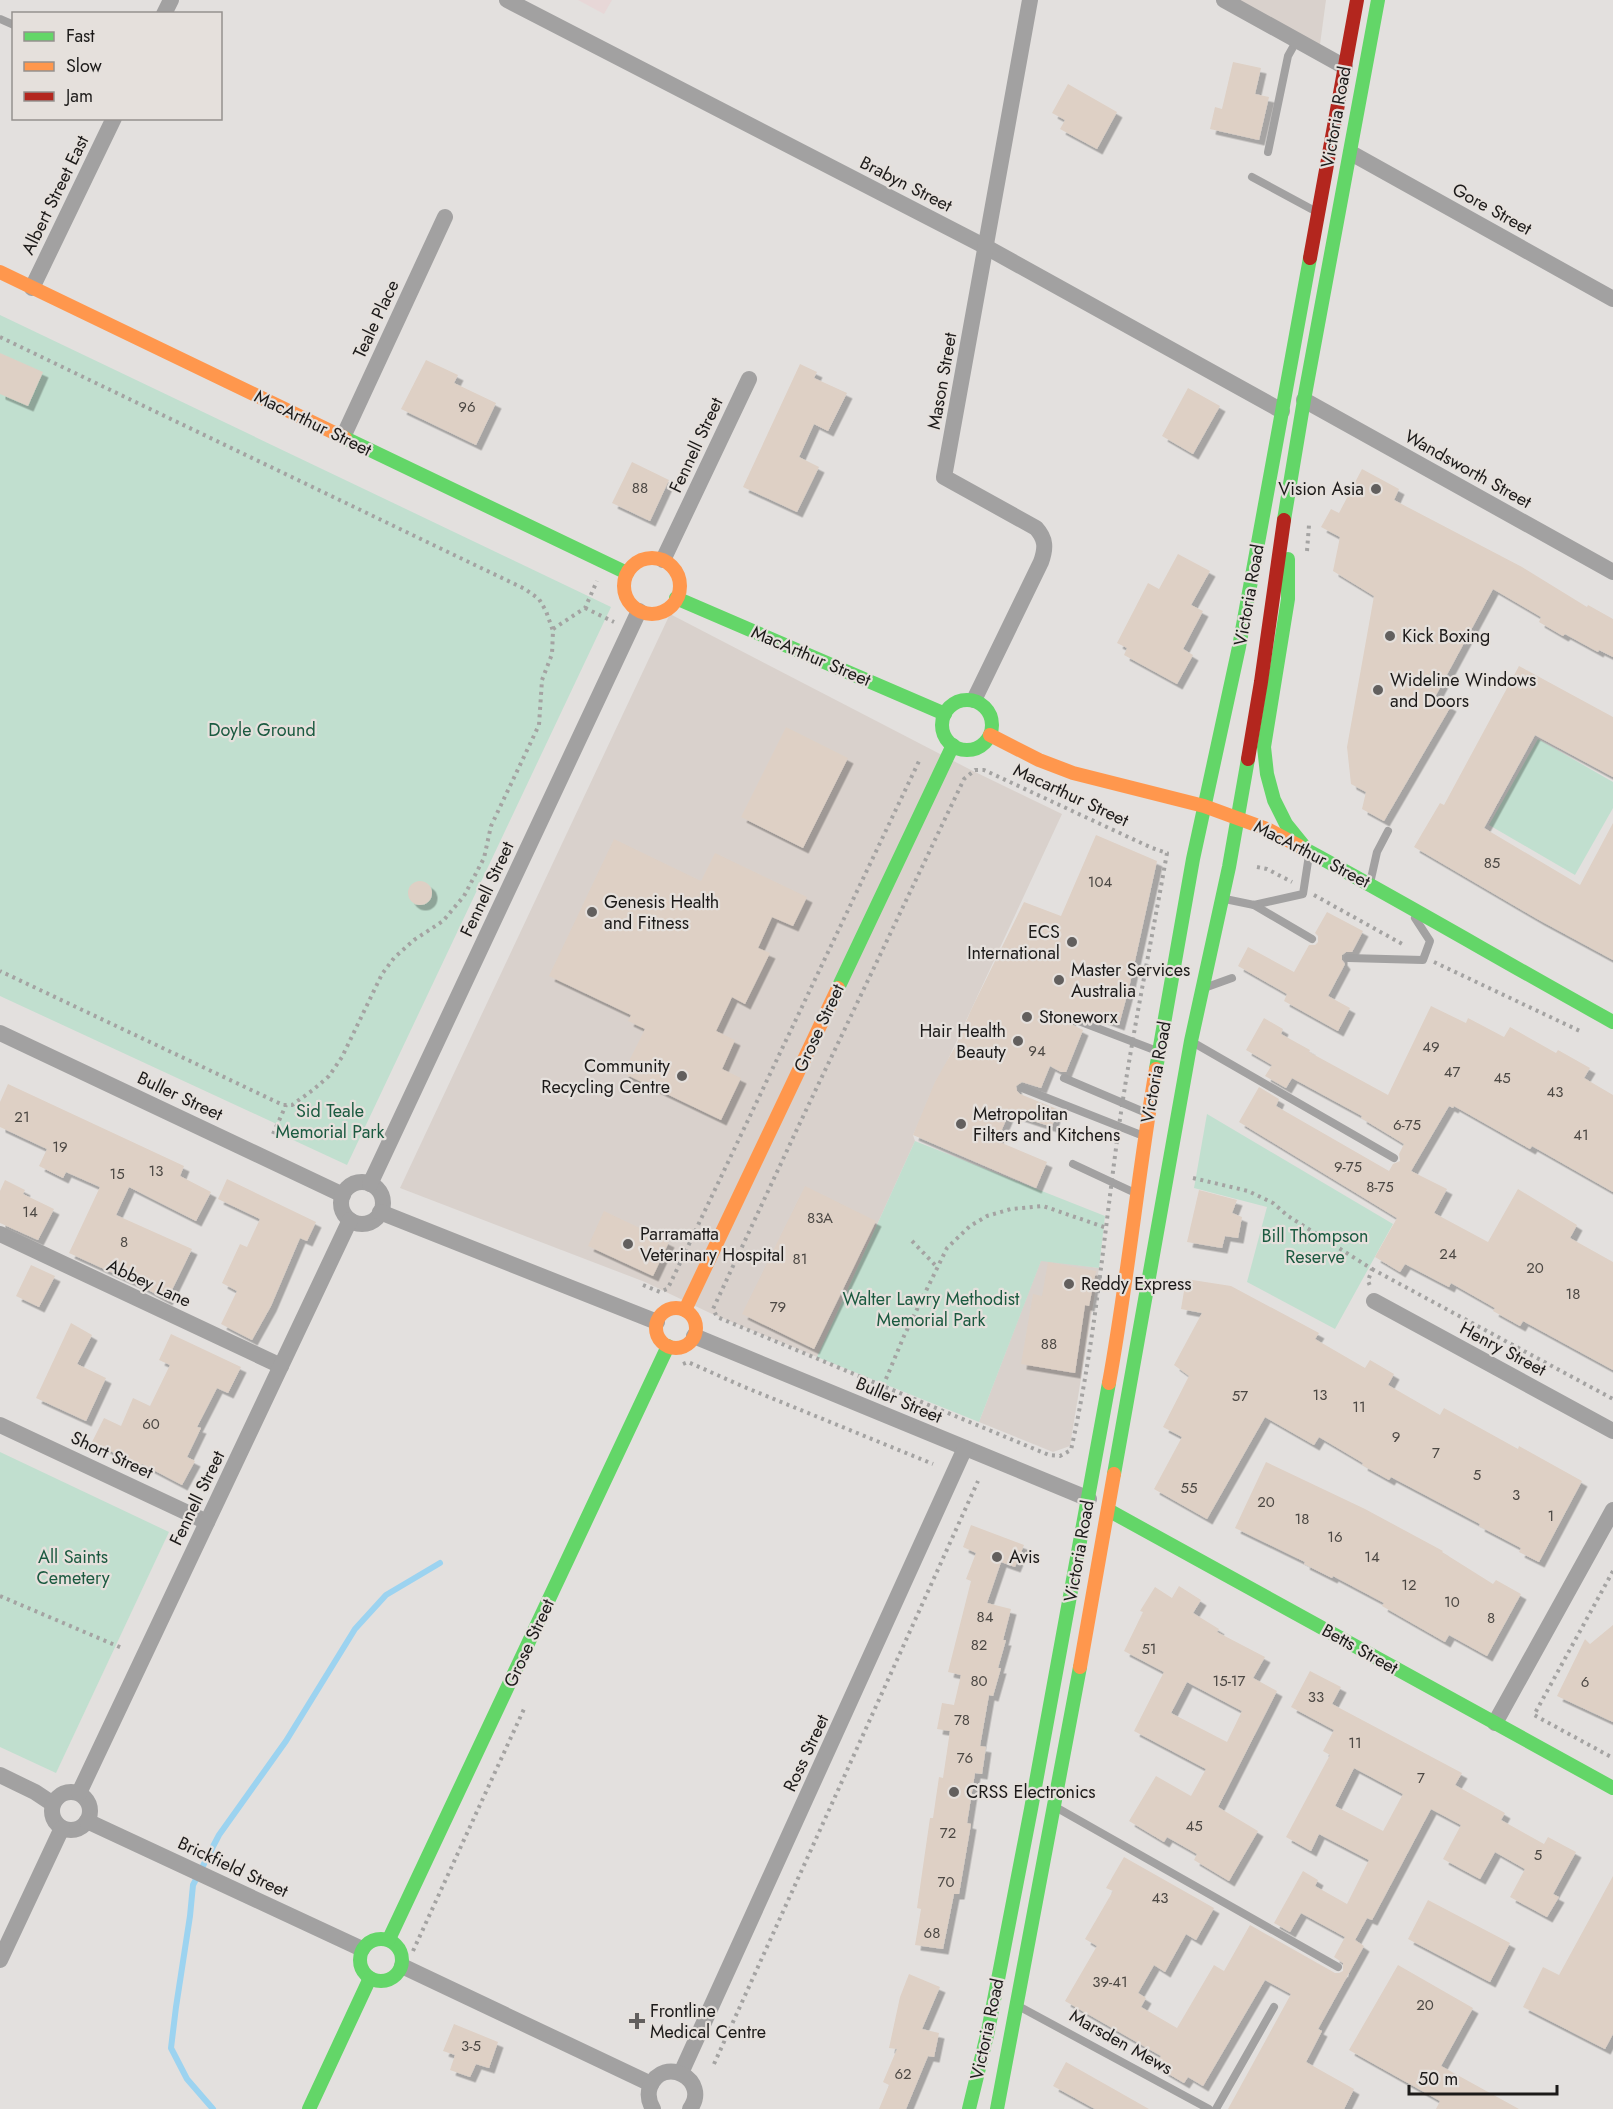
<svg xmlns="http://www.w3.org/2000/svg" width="1613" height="2109" viewBox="0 0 1613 2109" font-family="Jost,sans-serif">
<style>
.built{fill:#d9d1cc}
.education{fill:#e7d7d7}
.green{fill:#c1dfcf}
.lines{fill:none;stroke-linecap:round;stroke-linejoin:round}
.stream{stroke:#9cd3f0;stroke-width:6}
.building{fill:#ded0c5;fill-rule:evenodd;filter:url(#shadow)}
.path{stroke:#a4a3a2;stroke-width:4;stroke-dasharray:3 4.5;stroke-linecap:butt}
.lane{stroke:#a2a1a1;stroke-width:8}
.street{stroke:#a2a1a1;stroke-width:16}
.fast{stroke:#63d668;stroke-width:14}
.slow{stroke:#ff974d;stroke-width:14}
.jam{stroke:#b3261e;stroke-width:14}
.poi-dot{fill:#625f5e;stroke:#e5e0dc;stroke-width:2}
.labels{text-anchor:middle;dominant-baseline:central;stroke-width:4.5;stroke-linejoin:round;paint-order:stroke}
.number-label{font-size:15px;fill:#4c4844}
.street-label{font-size:18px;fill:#1c1a19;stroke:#e5e0dc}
.poi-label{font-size:18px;fill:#1c1a19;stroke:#e5e0dc;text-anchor:start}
.park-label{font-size:18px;fill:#1b5a40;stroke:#e5e0dc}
</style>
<defs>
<filter id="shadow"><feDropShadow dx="5.5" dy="5.5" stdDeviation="0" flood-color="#0004"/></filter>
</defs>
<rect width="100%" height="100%" fill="#e3e0de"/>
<g class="built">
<path d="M1224,0H1326L1319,52Z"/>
<path d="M670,614L969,769L1062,814L913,1135L915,1141L817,1357L710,1313L645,1282L400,1188Z"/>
<path d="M1041,1260L1099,1268L1070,1446L1053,1452L979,1422Z"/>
</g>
<path class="education" d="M578,0H612L604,14Z"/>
<g class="green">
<path d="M0,315L611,607L347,1165L278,1133L281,1126L0,996Z"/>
<path d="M1538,739L1613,782V808L1575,875L1489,825Z"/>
<path d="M1207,1114L1393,1224L1335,1329L1247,1282L1267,1207L1194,1188Z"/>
<path d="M915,1141L1105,1216L1099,1268L1041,1261L979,1422L817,1357Z"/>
<path d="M0,1452L169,1532L56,1773L0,1747Z"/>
</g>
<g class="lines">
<path class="stream" d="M213,2109L187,2079L171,2048L176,2007L190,1916L193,1885L219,1835L286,1741L355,1629L386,1595L440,1563"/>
</g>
<g class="building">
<path d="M1233,62L1261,68L1255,94L1269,97L1259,140L1210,129L1215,107L1222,109Z"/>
<path d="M1068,84L1117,112L1097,149L1060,129L1065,120L1052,113Z"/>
<path d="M0,353L43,372L28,406L0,394Z"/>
<path d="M426,360L458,375L454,383L496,403L476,445L401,409Z"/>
<path d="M800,364L817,372L814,378L847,393L828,431L814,424L799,457L819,467L797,512L743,487Z"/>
<path d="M1188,388L1220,406L1193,454L1162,436Z"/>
<path d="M632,462L669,480L650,521L612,503Z"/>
<path d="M1362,469L1399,489L1394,500L1522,567L1587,607L1588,605L1613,619V657L1599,650L1598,652L1565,634L1563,636L1539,622L1541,617L1493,589L1435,697L1451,706L1384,821L1362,809L1366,792L1351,784L1347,747L1374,596L1333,571L1340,537L1321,527L1331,509L1339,513Z"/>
<path d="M1178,554L1210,571L1191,605L1203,611L1183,649L1193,655L1177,684L1124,655L1127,648L1117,643L1148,583L1159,589Z"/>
<path d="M1519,666L1613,717V777L1535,735L1484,828L1580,885L1613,823V960L1539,920L1414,847L1440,803L1444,805Z"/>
<path d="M786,727L848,758L803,848L741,817Z"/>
<path d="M1096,835L1157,861L1129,988L1119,1025L1089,1014L1088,1018L1078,1014L1072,1015L1070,1018L1071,1024L1083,1030L1066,1072H1061L1050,1066L1041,1088L1022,1082L1016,1086L1017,1091L1020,1094L1057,1109L1052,1127L1009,1113L997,1141L1047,1162L1036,1188L913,1135L935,1082L956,1045L971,1010L1024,902L1061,916Z"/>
<path d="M614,839L701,881L715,853L807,897L793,926L772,917L758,948L770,953L745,1004L732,997L716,1031L735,1040L722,1069L741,1078L721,1120L623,1073L645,1029L628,1021L631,1015L549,976Z"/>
<circle cx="420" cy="893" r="12"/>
<path d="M1327,912L1363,931L1352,952H1346L1342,955V960L1345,964L1328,996L1350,1008L1338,1031L1284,1001L1287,994L1238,966L1248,947L1294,972L1309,945H1315L1318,942V936L1315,933Z"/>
<path d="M1431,1006L1466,1023L1468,1018L1504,1037L1510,1027L1556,1053L1558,1050L1590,1068L1584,1078L1613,1095V1192L1532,1146L1530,1149L1454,1106L1453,1108L1449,1106L1411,1171L1447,1189L1434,1213L1488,1242L1518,1189L1577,1225L1570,1238L1613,1262V1370L1523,1321L1520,1326L1493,1311L1495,1308L1451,1283L1449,1287L1405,1264L1400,1272L1375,1257L1397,1218L1239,1122L1259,1087L1279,1099L1276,1106L1389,1171L1393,1164L1400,1161L1399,1154L1404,1144L1361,1118L1362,1116L1292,1078L1286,1088L1265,1076L1272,1065L1246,1050L1264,1018L1283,1029L1281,1034L1310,1050L1309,1052L1388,1095Z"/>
<path d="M8,1084L184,1166L180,1176L211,1192L196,1221L129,1187L116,1215L192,1249L167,1300L137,1284L69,1253L100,1187L66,1172L63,1178L39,1166L47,1149L0,1127V1102Z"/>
<path d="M227,1179L316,1222L307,1241L300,1238L271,1306L252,1340L221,1324L237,1291L222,1283L240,1244L247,1247L260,1219L218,1199Z"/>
<path d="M5,1180L25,1190L23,1194L54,1209L38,1240L0,1223V1191Z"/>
<path d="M805,1186L876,1221L814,1349L742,1314Z"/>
<path d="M1199,1190L1237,1200L1232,1213L1242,1217L1238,1238L1225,1236L1222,1248L1187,1242Z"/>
<path d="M604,1211L669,1242L653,1276L588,1246Z"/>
<path d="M1048,1262L1096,1271L1089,1306L1085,1305L1075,1373L1021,1364L1033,1294L1042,1296Z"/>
<path d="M31,1265L55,1276L39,1307L16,1296Z"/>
<path d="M1186,1279L1231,1286L1319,1333L1315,1339L1365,1368L1370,1360L1394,1374L1388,1385L1440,1415L1444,1408L1518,1449L1519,1446L1582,1481L1539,1562L1519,1552L1521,1548L1479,1526L1480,1524L1391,1477L1389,1480L1362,1465L1363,1463L1319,1437L1314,1445L1265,1417L1207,1519L1154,1489L1182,1437L1163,1427L1189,1376L1174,1365L1202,1313L1181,1309Z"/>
<path d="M71,1323L92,1335L77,1364L106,1378L86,1421L36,1398Z"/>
<path d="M171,1334L241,1367L228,1393L217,1388L197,1427L201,1428L187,1457L195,1461L182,1485L142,1464L141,1466L92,1442L104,1418L121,1426L133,1398L150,1406L170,1365L159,1360Z"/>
<path d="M1266,1462L1365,1509L1443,1551L1442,1552L1493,1584L1496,1580L1521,1594L1487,1656L1449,1635L1445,1642L1382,1606L1384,1603L1333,1576L1332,1578L1304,1564L1305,1562L1235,1528Z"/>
<path d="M971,1525L1024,1545L1015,1567L1001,1562L987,1603L1011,1609L1003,1640H1006L998,1668H1001L993,1696L989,1695L980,1746L986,1747L982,1774L975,1773L967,1823L971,1824L959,1894H954L943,1949L915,1945L921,1909L917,1908L930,1818H933L939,1777L943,1778L950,1731L937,1729L942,1703L954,1705L961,1675L948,1672L971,1581L966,1579L976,1553L963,1547Z"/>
<path d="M1179,1586L1201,1600L1193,1613L1219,1629L1217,1632L1265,1657L1253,1678L1277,1691L1218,1807L1258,1831L1229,1881L1194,1860L1197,1854L1167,1837L1164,1842L1129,1821L1156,1776L1191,1796L1206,1769L1134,1731L1164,1672L1124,1651L1143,1612L1140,1611L1155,1587L1172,1598ZM1187,1682L1242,1711L1227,1742L1171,1713Z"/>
<path d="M1613,1625V1722L1557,1696L1585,1639L1590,1644Z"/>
<path d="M1310,1671L1341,1687L1332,1704L1462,1773L1455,1785L1505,1813L1501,1820L1544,1844L1548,1837L1576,1852L1553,1894L1559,1897L1547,1917L1510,1897L1525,1869L1495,1852L1480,1879L1443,1859L1461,1825L1431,1809L1372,1920L1367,1918L1355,1940L1364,1946L1318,2029L1322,2031L1306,2062L1354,2089L1344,2109H1228L1291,1994L1265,1980L1203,2086L1188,2077L1184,2083L1155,2066L1161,2056L1065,2001L1097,1946L1085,1939L1113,1891L1106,1888L1124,1857L1214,1908L1196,1940L1186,1934L1165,1972L1154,1965L1138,1993L1146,1998L1141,2007L1177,2028L1214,1965L1224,1971L1250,1925L1335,1973H1339L1343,1971V1963L1334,1957L1345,1937L1301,1913L1290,1932L1274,1923L1303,1871L1318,1880L1315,1886L1347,1904L1369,1860L1319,1834L1311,1851L1286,1837L1330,1755L1323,1751L1334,1730L1291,1707ZM1354,1768L1403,1794L1383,1831L1335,1806Z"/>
<path d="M1613,1876V2034L1605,2049L1523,2007L1543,1967L1559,1975Z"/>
<path d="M1428,1900L1510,1943L1490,1982L1408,1939Z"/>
<path d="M1398,1965L1473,2008L1441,2066L1519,2109H1436L1440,2101L1349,2050Z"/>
<path d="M909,1974L940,1987L922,2029L939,2033L934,2057L928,2056L906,2109H879L889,2085L883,2082L897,2049L889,2048L900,1997Z"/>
<path d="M454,2024L498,2042L489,2068L476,2064L470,2077L450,2070L455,2055L443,2051Z"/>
<path d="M1066,2062L1149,2109H1095L1053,2086Z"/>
</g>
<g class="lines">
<g class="path">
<path d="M0,337L525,589L539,599L546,611L553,631L552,654L542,680L539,725L491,826L484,858L464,896L443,921L414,940L394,958L382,974L342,1057L329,1076L313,1090L292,1105H283L0,971"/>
<path d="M1307,551L1309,525"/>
<path d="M585,608L614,622"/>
<path d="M553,629L585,608L597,581"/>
<path d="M975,770H984L1152,848L1167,853C1151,944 1132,1035 1119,1126C1104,1234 1095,1343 1071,1450L1060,1456L1049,1455L717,1317L713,1309L798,1127L964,779Z"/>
<path d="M1257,867L1267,869L1292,882"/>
<path d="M1314,895L1404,945"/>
<path d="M1434,962L1582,1032"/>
<path d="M273,1134L286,1105"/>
<path d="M1193,1178L1248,1191L1273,1203L1288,1216L1372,1269L1368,1281L1370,1286"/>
<path d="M912,1241L937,1267"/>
<path d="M1372,1269L1613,1399"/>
<path d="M643,1285L660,1292L667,1289L670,1284L920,759"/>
<path d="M683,1364L688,1362L742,1386L933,1464"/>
<path d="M883,1386L904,1336L947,1248L970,1226L987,1216L1011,1209L1043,1206L1107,1228"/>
<path d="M1613,1571L1534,1715L1613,1758"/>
<path d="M0,1596L122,1648"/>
<path d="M413,1951L524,1709"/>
<path d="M714,2064L978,1481"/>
</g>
<g class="lane">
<path d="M0,19L14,25"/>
<path d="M1268,152L1288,56L1297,40"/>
<path d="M1252,177L1315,211"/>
<path d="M1370,883L1377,852L1388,831"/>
<path d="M1225,899L1254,905L1303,894L1309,855"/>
<path d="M1254,905L1312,939"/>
<path d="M1348,958L1423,960L1430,941L1415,918"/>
<path d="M1207,987L1232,978"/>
<path d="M1076,1020L1157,1051"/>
<path d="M1194,1043L1394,1158"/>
<path d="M1064,1078L1144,1112"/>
<path d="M1022,1088L1141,1135"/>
<path d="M1073,1164L1133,1192"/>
<path d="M1059,1809L1338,1967"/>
<path d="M1022,2008L1209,2109"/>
<path d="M1216,2109L1274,2007"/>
</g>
<g class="street">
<path d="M507,0L986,247L1282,411"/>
<path d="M1224,0L1345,67"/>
<path d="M164,14L171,0"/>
<path d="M1351,153L1613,299"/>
<path d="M32,288L114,118"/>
<path d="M1304,400L1613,572"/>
<path d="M343,437L445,217"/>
<path d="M663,560L749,379"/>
<path d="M974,700L1041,562C1046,548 1046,539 1036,528L944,477L1030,0"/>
<path d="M0,1033L343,1195"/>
<circle cx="362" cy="1203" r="21"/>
<path d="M370,1184L639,611"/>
<path d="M380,1212L657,1322"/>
<path d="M0,1234L281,1366"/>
<path d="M1374,1301L1613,1431"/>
<path d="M694,1336L1089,1499"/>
<path d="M0,1425L207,1522"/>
<path d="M1495,1723L1613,1510"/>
<path d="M0,1775L35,1792L53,1804"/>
<circle cx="71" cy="1811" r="19"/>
<path d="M79,1793L350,1220"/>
<path d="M87,1821L362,1949"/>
<path d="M0,1960L62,1828"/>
<path d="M402,1966L651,2084"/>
<path d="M681,2073L965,1448"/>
<path d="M653,2109C649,2102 647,2095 650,2087C663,2054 711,2080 690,2109"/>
</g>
<g class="fast">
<path d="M345,438L627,573"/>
<path d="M1284,520L1304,400L1378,0"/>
<path d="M1288,559V599L1264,747L1267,774L1274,800L1286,824L1303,845"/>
<path d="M676,598L945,714"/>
<circle cx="967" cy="725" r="25"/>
<path d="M1299,846C1405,903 1508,964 1613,1022"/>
<path d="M838,988L953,745"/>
<path d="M1156,1069L1193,859L1239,647L1310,258"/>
<path d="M1114,1474L1191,1041L1229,867L1248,759"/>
<path d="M1108,1510L1613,1788"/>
<circle cx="381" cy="1960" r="21"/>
<path d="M389,1939L668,1346"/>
<path d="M309,2109L370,1978"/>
<path d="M969,2109L988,2031L1031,1809L1109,1383"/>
<path d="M997,2109L1080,1667"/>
</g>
<g class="slow">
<path d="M0,272L345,438"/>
<circle cx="652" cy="586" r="28"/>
<path d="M990,735L1039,760L1073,773L1204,806L1267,829L1299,846"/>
<circle cx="676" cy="1328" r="20"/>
<path d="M685,1310L838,988"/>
<path d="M1109,1383C1128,1279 1138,1173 1156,1069"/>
<path d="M1080,1667L1114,1474"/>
</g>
<g class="jam">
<path d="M1310,258L1357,0"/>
<path d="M1248,759L1261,682L1284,520"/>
</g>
</g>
<g class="poi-dot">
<circle cx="1376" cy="489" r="6"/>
<circle cx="1390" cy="636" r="6"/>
<circle cx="1378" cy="690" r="6"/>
<circle cx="592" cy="912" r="6"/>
<circle cx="1072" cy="942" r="6"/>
<circle cx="1059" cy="980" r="6"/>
<circle cx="1027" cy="1017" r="6"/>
<circle cx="1018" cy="1041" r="6"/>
<circle cx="682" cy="1076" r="6"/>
<circle cx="961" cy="1124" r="6"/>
<circle cx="628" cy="1244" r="6"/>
<circle cx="1069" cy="1284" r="6"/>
<circle cx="997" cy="1557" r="6"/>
<circle cx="954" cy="1792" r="6"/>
<path d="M634 2012h6v6h6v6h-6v6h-6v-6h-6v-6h6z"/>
</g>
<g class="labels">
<g class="number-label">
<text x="467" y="407">96</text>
<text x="640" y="488">88</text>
<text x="1492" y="863">85</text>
<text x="1100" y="882">104</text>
<text x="1431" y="1047">49</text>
<text x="1037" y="1051">94</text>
<text x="1452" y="1072">47</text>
<text x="1502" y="1078">45</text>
<text x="1555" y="1092">43</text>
<text x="22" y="1117">21</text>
<text x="1407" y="1125">6-75</text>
<text x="1581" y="1135">41</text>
<text x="60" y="1147">19</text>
<text x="1348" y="1167">9-75</text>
<text x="156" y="1171">13</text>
<text x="117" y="1174">15</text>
<text x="1380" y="1187">8-75</text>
<text x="30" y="1212">14</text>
<text x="820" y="1218">83A</text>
<text x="124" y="1242">8</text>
<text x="1448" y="1254">24</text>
<text x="800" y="1259">81</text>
<text x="1535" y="1268">20</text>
<text x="1573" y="1294">18</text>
<text x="778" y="1307">79</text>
<text x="1049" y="1344">88</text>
<text x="1320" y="1395">13</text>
<text x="1240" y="1396">57</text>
<text x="1359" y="1407">11</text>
<text x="151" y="1424">60</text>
<text x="1396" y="1437">9</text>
<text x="1436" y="1453">7</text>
<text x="1477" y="1475">5</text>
<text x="1189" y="1488">55</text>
<text x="1516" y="1495">3</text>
<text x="1266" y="1502">20</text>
<text x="1551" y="1516">1</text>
<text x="1302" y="1519">18</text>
<text x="1335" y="1537">16</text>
<text x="1372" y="1557">14</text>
<text x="1409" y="1585">12</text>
<text x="1452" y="1602">10</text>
<text x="985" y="1617">84</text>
<text x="1491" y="1618">8</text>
<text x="979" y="1645">82</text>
<text x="1149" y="1649">51</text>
<text x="979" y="1681">80</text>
<text x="1229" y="1681">15-17</text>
<text x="1585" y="1682">6</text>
<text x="1316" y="1697">33</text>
<text x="962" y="1720">78</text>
<text x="1355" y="1743">11</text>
<text x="965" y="1758">76</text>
<text x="1421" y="1778">7</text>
<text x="1194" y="1826">45</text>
<text x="948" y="1833">72</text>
<text x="1538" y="1855">5</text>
<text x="946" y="1882">70</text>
<text x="1160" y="1898">43</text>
<text x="932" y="1933">68</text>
<text x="1110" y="1982">39-41</text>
<text x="1425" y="2005">20</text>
<text x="471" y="2046">3-5</text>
<text x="903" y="2074">62</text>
</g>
<g class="street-label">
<text transform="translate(1336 117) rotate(-80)">Victoria Road</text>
<text transform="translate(906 184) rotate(27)">Brabyn Street</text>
<text transform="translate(55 195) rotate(-64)">Albert Street East</text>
<text transform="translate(1492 209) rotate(29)">Gore Street</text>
<text transform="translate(376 319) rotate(-65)">Teale Place</text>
<text transform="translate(942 381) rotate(-80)">Mason Street</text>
<text transform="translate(313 423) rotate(26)">MacArthur Street</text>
<text transform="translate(696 445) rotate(-65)">Fennell Street</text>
<text transform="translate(1468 469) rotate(29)">Wandsworth Street</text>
<text transform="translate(1249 595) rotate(-80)">Victoria Road</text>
<text transform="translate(811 656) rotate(23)">MacArthur Street</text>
<text transform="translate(1071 795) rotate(25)">Macarthur Street</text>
<text transform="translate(1312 854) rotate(27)">MacArthur Street</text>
<text transform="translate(487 889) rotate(-65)">Fennell Street</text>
<text transform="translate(819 1028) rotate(-65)">Grose Street</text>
<text transform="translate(1156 1072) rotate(-80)">Victoria Road</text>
<text transform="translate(180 1096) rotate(25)">Buller Street</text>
<text transform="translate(149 1283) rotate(25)">Abbey Lane</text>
<text transform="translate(1503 1349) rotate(28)">Henry Street</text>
<text transform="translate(899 1400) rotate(23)">Buller Street</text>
<text transform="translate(112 1455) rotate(25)">Short Street</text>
<text transform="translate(197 1498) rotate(-64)">Fennell Street</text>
<text transform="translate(1079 1551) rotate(-80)">Victoria Road</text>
<text transform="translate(529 1643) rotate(-65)">Grose Street</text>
<text transform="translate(1360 1649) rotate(29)">Betts Street</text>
<text transform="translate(806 1753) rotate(-65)">Ross Street</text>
<text transform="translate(233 1867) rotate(25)">Brickfield Street</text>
<text transform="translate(987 2029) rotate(-78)">Victoria Road</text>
<text transform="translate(1121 2042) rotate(29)">Marsden Mews</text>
</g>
<g class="poi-label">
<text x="1364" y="489" text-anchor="end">Vision Asia</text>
<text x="1402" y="636">Kick Boxing</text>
<text x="1390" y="680">Wideline Windows<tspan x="1390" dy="21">and Doors</tspan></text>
<text x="604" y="902">Genesis Health<tspan x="604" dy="21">and Fitness</tspan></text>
<text x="1060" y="932" text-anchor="end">ECS<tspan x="1060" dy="21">International</tspan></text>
<text x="1071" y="970">Master Services<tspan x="1071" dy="21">Australia</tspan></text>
<text x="1039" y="1017">Stoneworx</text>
<text x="1006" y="1031" text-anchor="end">Hair Health<tspan x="1006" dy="21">Beauty</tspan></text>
<text x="670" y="1066" text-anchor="end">Community<tspan x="670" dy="21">Recycling Centre</tspan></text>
<text x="973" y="1114">Metropolitan<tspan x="973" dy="21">Filters and Kitchens</tspan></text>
<text x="640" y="1234">Parramatta<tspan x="640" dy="21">Veterinary Hospital</tspan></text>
<text x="1081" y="1284">Reddy Express</text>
<text x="1009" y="1557">Avis</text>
<text x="966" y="1792">CRSS Electronics</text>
<text x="650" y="2011">Frontline<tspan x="650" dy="21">Medical Centre</tspan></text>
</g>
<g class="park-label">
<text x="262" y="730">Doyle Ground</text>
<text x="330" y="1111">Sid Teale<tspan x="330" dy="21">Memorial Park</tspan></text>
<text x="1315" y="1236">Bill Thompson<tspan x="1315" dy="21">Reserve</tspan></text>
<text x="931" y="1299">Walter Lawry Methodist<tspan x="931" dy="21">Memorial Park</tspan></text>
<text x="73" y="1557">All Saints<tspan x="73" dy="21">Cemetery</tspan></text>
</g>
</g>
<rect x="12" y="12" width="210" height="108" fill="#e5e0dc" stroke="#95918e" stroke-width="1.5"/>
<rect x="24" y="32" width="30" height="9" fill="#63d668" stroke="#95918e" stroke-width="1.5"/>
<text x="66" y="42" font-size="18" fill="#1c1a19">Fast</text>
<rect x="24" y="62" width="30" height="9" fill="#ff974d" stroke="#95918e" stroke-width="1.5"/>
<text x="66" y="72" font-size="18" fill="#1c1a19">Slow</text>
<rect x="24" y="92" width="30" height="9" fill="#b3261e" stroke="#95918e" stroke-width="1.5"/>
<text x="66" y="102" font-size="18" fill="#1c1a19">Jam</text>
<path d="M1409 2085v9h148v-9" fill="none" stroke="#1c1a19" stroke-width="3"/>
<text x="1418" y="2085" font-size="18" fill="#1c1a19" stroke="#e5e0dc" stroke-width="4.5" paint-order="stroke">50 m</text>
</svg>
